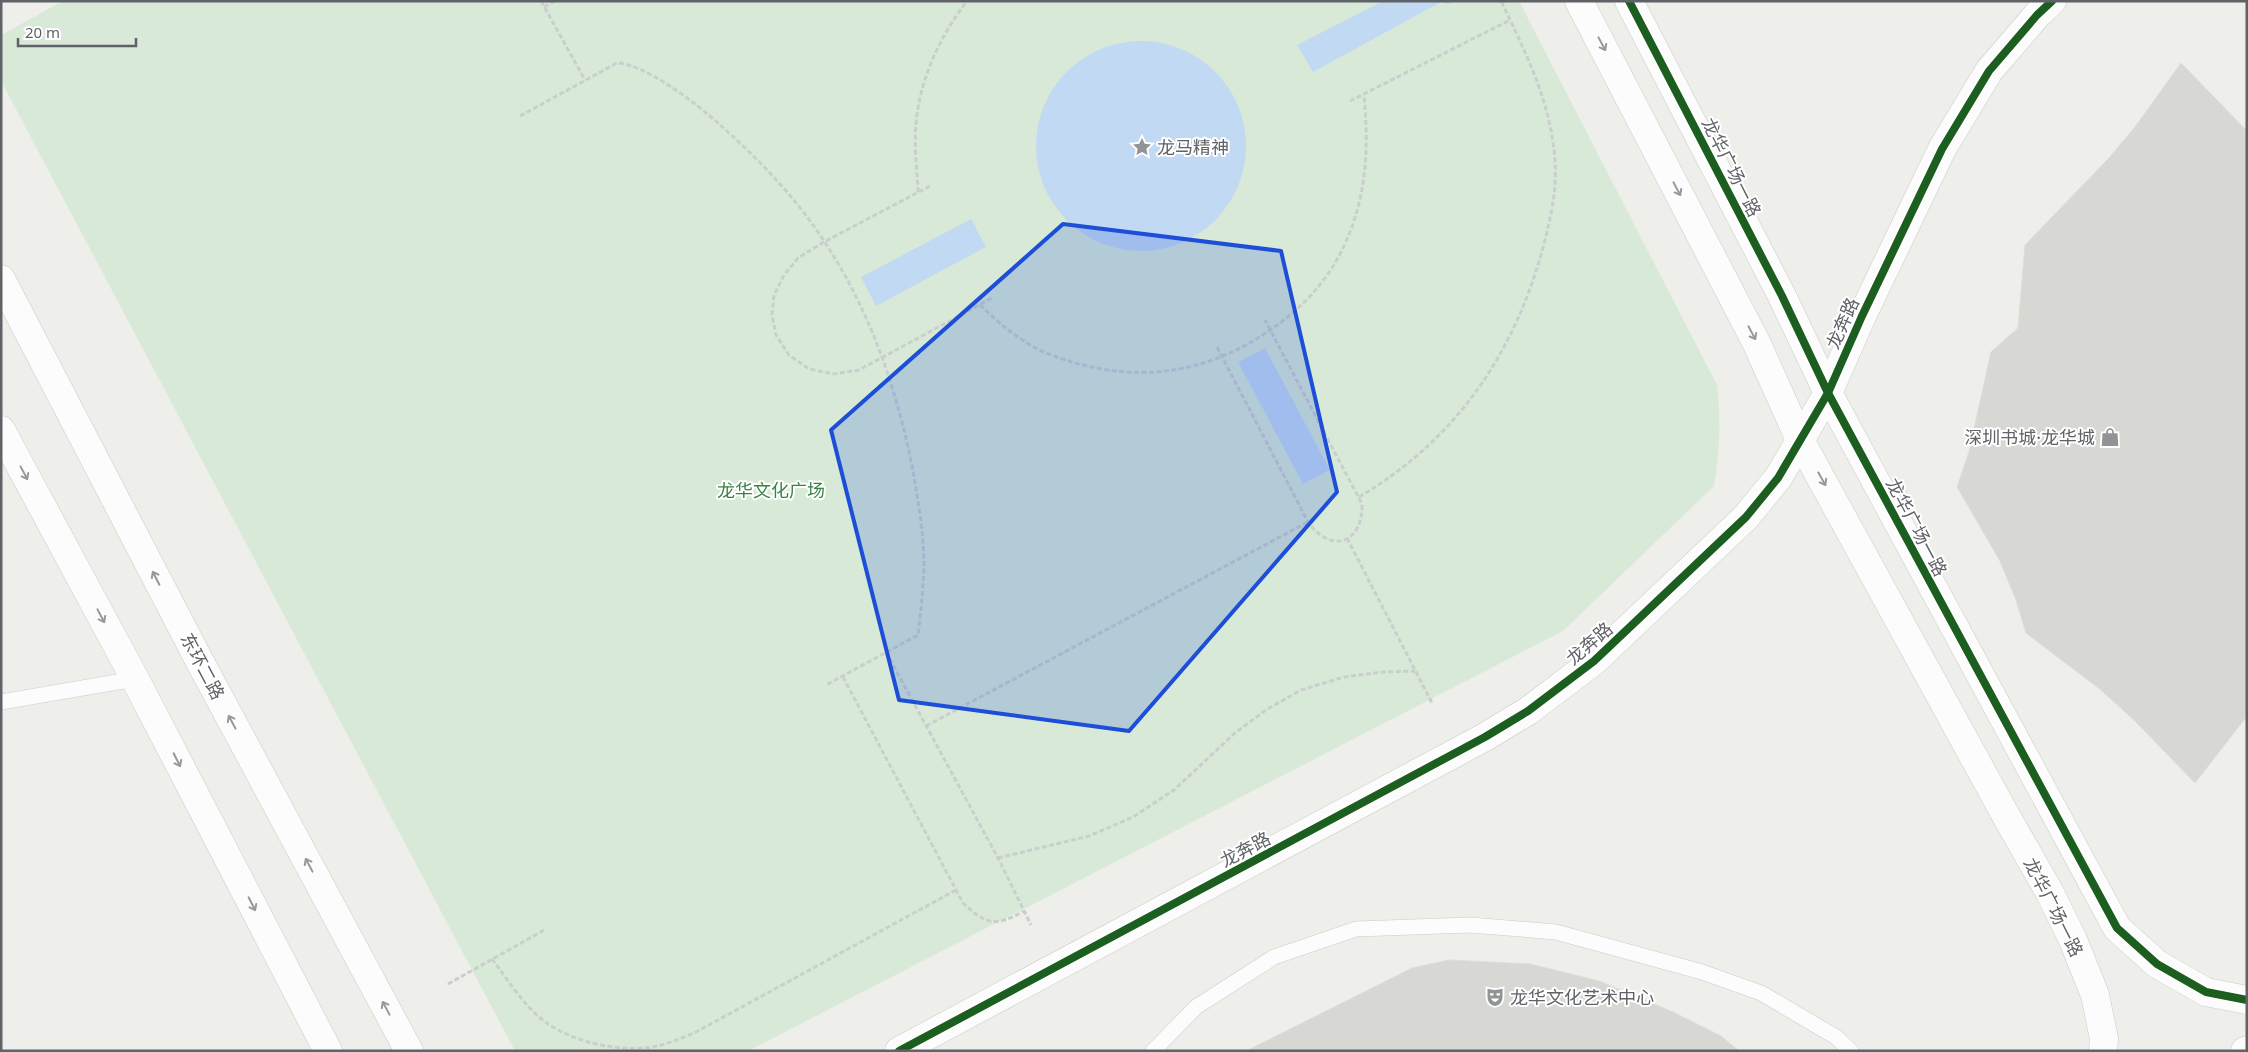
<svg xmlns="http://www.w3.org/2000/svg" width="2248" height="1052" viewBox="0 0 2248 1052" font-family="'Noto Sans','Noto Sans SC',sans-serif">
<style>
.green{fill:#d9e9d8}
.water{fill:#c2d9f4}
.building{fill:#d7d7d3;stroke:#ddddd9}
.lines{fill:none;stroke-linecap:round;stroke-linejoin:round}
.lane-casing{stroke:#cbcccb;stroke-width:16}
.street-casing{stroke:#cbcccb;stroke-width:29}
.secondary-casing{stroke:#cacaca;stroke-width:29}
.path{stroke:#cacfcd;stroke-width:3;stroke-dasharray:5 2.5;stroke-linecap:butt}
.lane{stroke:#fcfcfc;stroke-width:15}
.street{stroke:#fcfcfc;stroke-width:28}
.secondary{stroke:#fcfcfc;stroke-width:28}
.cycleway-casing{stroke:#fff;stroke-width:11}
.cycleway{stroke:#1b5e20;stroke-width:8}
.oneway{stroke:#96989b}
.marked{fill:#1d4ed8;fill-opacity:0.2;stroke:#1d4ed8;stroke-width:4;stroke-linejoin:round}
.labels{text-anchor:middle;dominant-baseline:central;stroke-width:4;stroke-linejoin:round;paint-order:stroke}
.poi-label{font-size:18px;fill:#5f6267;stroke:#fff;text-anchor:start}
.street-label{font-size:18px;fill:#5f6267;stroke:#fff}
.park-label{font-size:18px;fill:#3b8247;stroke:#fff}
</style>
<rect width="100%" height="100%" fill="#eeeeea"/>
<path class="green" d="M63,1H1519L1717,385C1721,420 1720,451 1714,486L1563,631L748,1051H515L1,81V35Z"/>
<g class="water">
<path d="M1383,1H1456L1448,4L1441,2L1313,72L1297,45Z"/>
<circle cx="1141" cy="146" r="105"/>
<path d="M971,219L986,247L876,306L861,277Z"/>
<path d="M1265,348L1330,470L1303,484L1238,362Z"/>
</g>
<g class="building">
<path d="M2181,63L2247,131V716L2195,783L2135,721L2101,690L2026,633L2016,600L2000,561L1957,487L1969,452L1991,352L2018,328L2025,245L2108,159L2135,127Z"/>
<path d="M1449,960L1530,964L1599,981L1673,1012L1721,1036L1739,1051H1246L1412,968Z"/>
</g>
<g class="lines">
<g class="lane-casing">
<g id="lane">
<path d="M1,702L135,679"/>
<path d="M1153,1051L1196,1007L1274,957L1356,929L1470,925L1556,932L1702,972L1761,993L1836,1037L1851,1051"/>
</g>
</g>
<g class="street-casing">
<g id="street">
<path d="M1579,1L1757,344L1800,440L2005,814L2050,893L2073,940L2095,995L2104,1039L2103,1051"/>
<path d="M1629,1L1782,296L1828,393L2117,928L2157,964L2206,992L2247,1000"/>
</g>
</g>
<g class="secondary-casing">
<g id="secondary">
<path d="M1,279L199,660L409,1051"/>
<path d="M1,430L135,679L328,1051"/>
<path d="M899,1051L1485,737L1528,711L1594,661L1746,517L1778,478L1828,393L1862,316L1942,149L1989,71L2037,15L2052,1"/>
<path d="M2245,1051L2247,1050"/>
</g>
</g>
<g class="path">
<path d="M541,1L585,80"/>
<path d="M544,7L555,1"/>
<path d="M1350,101L1510,20"/>
<path d="M520,116L617,63C646,64 698,105 719,124C761,161 802,204 831,252C872,317 897,391 912,466C918,499 924,534 924,567C923,590 921,613 918,635L826,685"/>
<path d="M930,186L824,242L798,258L784,275L774,295L772,315L776,335L789,355L809,369L834,374L859,370L992,298"/>
<path d="M918,192C917,170 914,146 916,123C920,79 940,36 967,1"/>
<path d="M980,305C994,318 1008,331 1024,341C1038,351 1056,357 1072,362C1143,383 1210,372 1270,330C1300,310 1326,283 1342,250C1367,199 1369,150 1364,95"/>
<path d="M1217,347L1308,522C1331,554 1363,544 1362,504L1265,320"/>
<path d="M1359,497C1457,439 1515,353 1544,244C1553,208 1559,180 1553,143C1546,92 1523,47 1501,1"/>
<path d="M1347,538L1432,703"/>
<path d="M886,652L998,858L1031,925"/>
<path d="M843,677L963,903C986,925 996,927 1024,911"/>
<path d="M926,726L1308,522"/>
<path d="M998,858L1089,836L1133,817L1174,790L1235,733L1266,710L1301,690L1344,677L1382,672L1415,671"/>
<path d="M492,959C508,980 523,1005 544,1021C572,1042 617,1052 653,1047C668,1044 682,1038 696,1032L956,890"/>
<path d="M448,984L546,929"/>
</g>
<use href="#lane" class="lane"/>
<use href="#street" class="street"/>
<use href="#secondary" class="secondary"/>
<g class="cycleway-casing">
<g id="cycleway">
<path d="M1629,1L1782,296L1828,393L2117,928L2157,964L2206,992L2247,1000"/>
<path d="M899,1051L1485,737L1528,711L1594,661L1746,517L1778,478L1828,393L1862,316L1942,149L1989,71L2037,15L2052,1"/>
</g>
</g>
<use href="#cycleway" class="cycleway"/>
</g>
<defs><path id="oneway-shaft" d="M-6 0H5M1.5-3L5.5 0L1.5 3" fill="none" stroke-width="1.6" stroke-linecap="round" stroke-linejoin="round" transform="scale(1.25)"/></defs>
<g class="oneway">
<use href="#oneway-shaft" transform="translate(1602 44) rotate(62)"/>
<use href="#oneway-shaft" transform="translate(1677 189) rotate(62)"/>
<use href="#oneway-shaft" transform="translate(1752 333) rotate(62)"/>
<use href="#oneway-shaft" transform="translate(24 473) rotate(62)"/>
<use href="#oneway-shaft" transform="translate(1822 479) rotate(61)"/>
<use href="#oneway-shaft" transform="translate(156 578) rotate(-117)"/>
<use href="#oneway-shaft" transform="translate(101 616) rotate(62)"/>
<use href="#oneway-shaft" transform="translate(232 722) rotate(-118)"/>
<use href="#oneway-shaft" transform="translate(177 760) rotate(63)"/>
<use href="#oneway-shaft" transform="translate(309 865) rotate(-118)"/>
<use href="#oneway-shaft" transform="translate(252 904) rotate(63)"/>
<use href="#oneway-shaft" transform="translate(386 1008) rotate(-118)"/>
</g>
<path class="marked" d="M1063,224L1281,251L1337,492L1129,731L899,700L831,430Z"/>
<defs>
<g id="sight-bare" transform="scale(1.5)"><path d="M0-6L1.8-2.2L6-1.7L2.9 1.2L3.7 5.4L0 3.3L-3.7 5.4L-2.9 1.2L-6-1.7L-1.8-2.2Z" fill="#919395" stroke="#fff" stroke-width="2.5" paint-order="stroke"/></g>
<g id="shop-bare" transform="scale(1.5)"><path d="M-5-2.5h2.3a2.7 3.5 0 0 1 5.4 0H5L5.5 6h-11ZM-1.5-2.5h3a1.5 2.3 0 0 0-3 0Z" fill="#919395" stroke="#fff" stroke-width="2.5" paint-order="stroke"/></g>
<g id="theatre-bare" transform="scale(1.5)"><path d="M-5-5.5Q0-4 5-5.5V0Q5 5 0 6Q-5 5-5 0ZM-3.3-2.5H-1v1.5H-3.3ZM1-2.5H3.3v1.5H1ZM-2.8 1Q0 5.5 2.8 1Z" fill="#919395" stroke="#fff" stroke-width="2.5" paint-order="stroke"/></g>
</defs>
<g fill-rule="evenodd">
<use href="#sight-bare" x="1142" y="147"/>
<use href="#shop-bare" x="2110" y="437"/>
<use href="#theatre-bare" x="1495" y="997"/>
</g>
<g class="labels">
<g class="poi-label">
<text x="1157" y="147">龙马精神</text>
<text x="2095" y="437" text-anchor="end">深圳书城·龙华城</text>
<text x="1510" y="997">龙华文化艺术中心</text>
</g>
<g class="street-label">
<text transform="translate(1732 167) rotate(63)">龙华广场一路</text>
<text transform="translate(1842 323) rotate(-66)">龙奔路</text>
<text transform="translate(1917 527) rotate(62)">龙华广场一路</text>
<text transform="translate(1589 643) rotate(-41)">龙奔路</text>
<text transform="translate(203 666) rotate(62)">东环二路</text>
<text transform="translate(1245 849) rotate(-28)">龙奔路</text>
<text transform="translate(2054 907) rotate(63)">龙华广场一路</text>
</g>
<g class="park-label">
<text x="771" y="490">龙华文化广场</text>
</g>
</g>
<rect width="2248" height="1052" fill="none" stroke="#5f6267" stroke-width="5"/>
<path d="M18 38v8h118v-8" fill="none" stroke="#5f6267" stroke-width="2.5"/>
<text x="25" y="38" font-size="15" fill="#5f6267" stroke="#ffffff" stroke-width="4" paint-order="stroke">20 m</text>
</svg>
